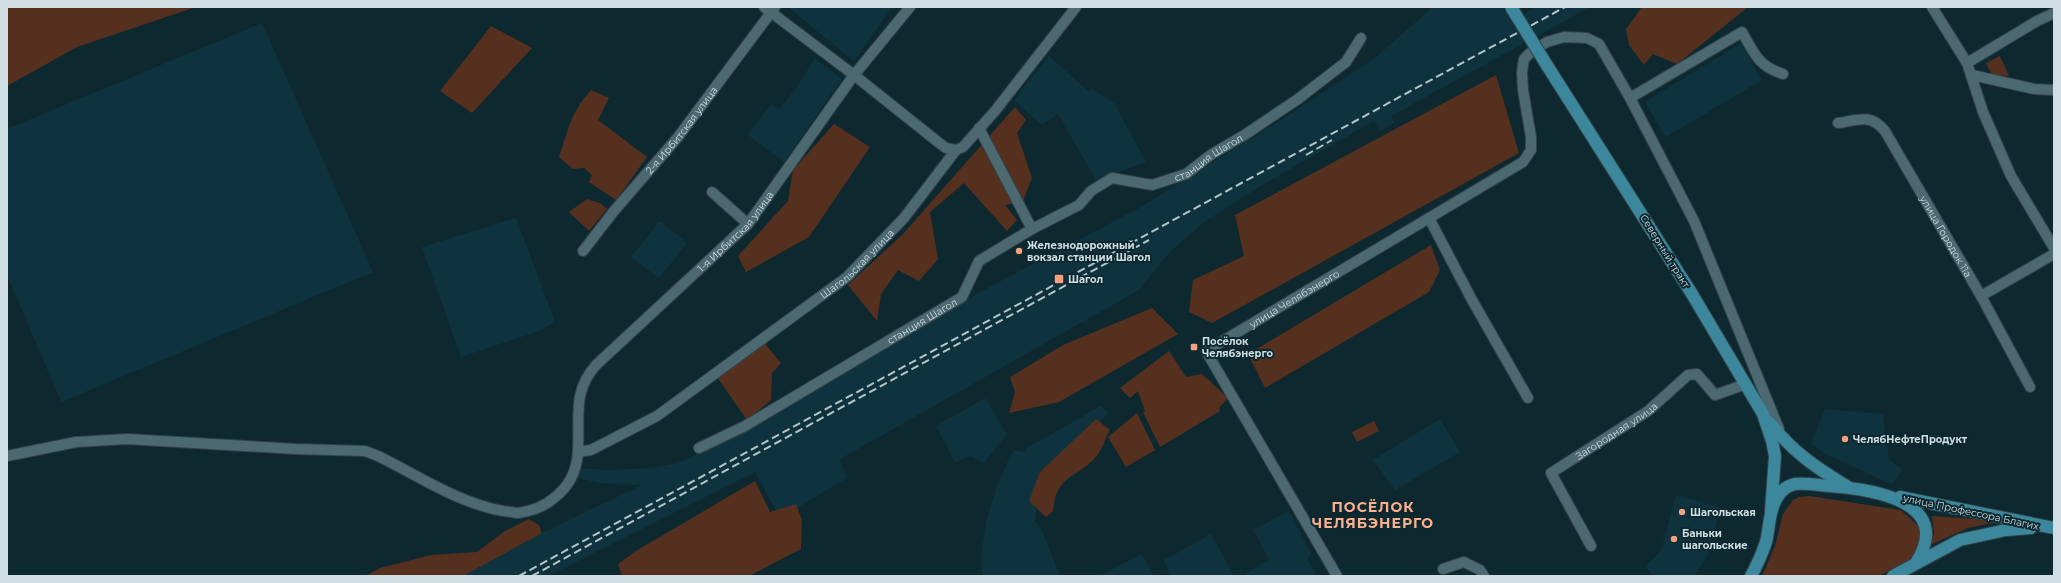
<svg xmlns="http://www.w3.org/2000/svg" width="2061" height="583" viewBox="0 0 2061 583" font-family="Montserrat,sans-serif">
<style>
.built{fill:#0e333e}
.green{fill:#56301e}
.lines{fill:none;stroke-linecap:round;stroke-linejoin:round}
.minor-casing{stroke:#314249;stroke-width:12}
.major-casing{stroke:#314249;stroke-width:14}
.minor{stroke:#4c6871;stroke-width:10}
.major{stroke:#3c879c;stroke-width:12}
.rail{stroke:#b5c7cc;stroke-width:2;stroke-dasharray:8 4;stroke-linecap:butt}
.major-bridge-casing{stroke:#314249;stroke-width:14;stroke-linecap:butt}
.major-bridge{stroke:#3c879c;stroke-width:12}
.poi-dot{fill:#f1a17d;stroke:#0e2830;stroke-width:1.5}
.labels{text-anchor:middle;dominant-baseline:central;stroke-width:4;stroke-linejoin:round;paint-order:stroke}
.street-label{font-size:10px;fill:#cedee3;stroke:#0e2830}
.poi-label{font-size:10px;font-weight:bold;fill:#cedee3;stroke:#0e2830;text-anchor:start}
.district-label{font-size:14px;font-weight:bold;letter-spacing:1px;fill:#fbb08e;stroke:#0e2830}
</style>
<rect width="100%" height="100%" fill="#0e2830"/>
<g class="built">
<path d="M788,7H892L854,61Z"/>
<path d="M1433,7H1509L1516,18L1536,7H1590L1391,116L1395,123L1380,131L1374,121L1264,184L1204,222L1168,254L1139,290L840,459L847,478L780,518L755,472L548,576H463L542,533L642,485L600,483L577,478L581,468L604,470L652,468L679,463L732,437L944,311L1141,207L1289,115L1376,57Z"/>
<path d="M262,23L373,272L61,402L7,275V129Z"/>
<path d="M1741,43L1762,80L1666,137L1645,102Z"/>
<path d="M1049,56L1088,91L1092,89L1114,103L1146,162L1096,180L1058,114L1042,125L1014,100Z"/>
<path d="M815,58L842,79L784,162L748,135L771,104L779,109L797,87Z"/>
<path d="M516,218L555,322L539,331L461,357L422,247Z"/>
<path d="M660,221L687,243L659,278L631,257Z"/>
<path d="M985,398L1007,434L984,463L971,456L955,462L936,426Z"/>
<path d="M1101,406L1109,413L1059,458L1037,502L1035,522L1040,526L1060,576H982L981,557L986,523L997,486L1010,456L1015,450L1025,453L1027,448Z"/>
<path d="M1825,409L1883,414L1889,459L1903,470L1891,484L1826,454L1811,444Z"/>
<path d="M1440,419L1460,452L1395,490L1373,460Z"/>
<path d="M1676,495L1719,507L1711,550L1694,576H1652L1646,566L1661,551Z"/>
<path d="M1289,511L1312,555L1307,558L1317,576H1242L1269,559L1253,530Z"/>
<path d="M1211,534L1234,576H1170L1164,560Z"/>
<path d="M1142,554L1154,576H1099Z"/>
</g>
<g class="green">
<path d="M7,7H196L77,47L7,86Z"/>
<path d="M1642,7H1748L1677,64L1653,54L1644,65L1629,45L1626,29Z"/>
<path d="M491,26L532,48L472,113L440,91Z"/>
<path d="M2000,56L2009,76L1992,75L1986,63Z"/>
<path d="M1496,75L1519,153L1212,323L1189,312L1193,280L1244,256L1235,215Z"/>
<path d="M591,90L609,98L598,120L647,157L616,200L589,182L592,175L584,168L573,169L559,157C569,128 570,114 591,90Z"/>
<path d="M1015,107L1026,120L1017,133L1032,178L1023,201L1005,205L1017,220L1007,231L964,183L930,212L938,259L919,281L898,270L881,294L877,321L848,285L903,234Z"/>
<path d="M834,124L870,147L809,237L746,272L738,256L788,201L793,170Z"/>
<path d="M587,199L600,203L607,209L589,231L569,212Z"/>
<path d="M1431,245L1440,270L1429,292L1265,388L1248,354Z"/>
<path d="M1152,308L1178,334L1059,402L1009,413L1015,392L1010,377L1063,345Z"/>
<path d="M765,344L781,363L772,373L771,400L747,420L717,377Z"/>
<path d="M1169,351L1186,377L1202,374L1228,398L1219,408L1220,411L1160,447L1143,412L1145,411L1138,391L1130,398L1120,388Z"/>
<path d="M1137,413L1155,450L1126,467L1108,437Z"/>
<path d="M1096,419L1110,430C1105,438 1102,451 1095,458C1075,479 1056,475 1053,511L1046,517L1029,501L1040,472Z"/>
<path d="M1374,421L1379,431L1357,442L1352,432Z"/>
<path d="M755,481L770,512L796,504L802,520L801,549L749,576H622L618,564L636,551Z"/>
<path d="M1810,496L1900,510L1909,517L1919,527V546L1911,560L1879,576H1762L1775,546L1783,514L1793,500L1799,497Z"/>
<path d="M1932,516L2002,521L1968,528L1930,545L1934,533Z"/>
<path d="M529,519L539,525L542,533L463,576H365L380,568L431,555L477,552L505,531Z"/>
</g>
<g class="lines">
<g class="minor-casing">
<g id="minor">
<path d="M764,7L854,75L938,142L946,148L956,150"/>
<path d="M1932,7L1967,63L1983,112L2011,176L2054,248"/>
<path d="M1967,63L2037,21L2054,13"/>
<path d="M1972,75L2034,89L2054,90"/>
<path d="M1630,98L1742,32C1754,53 1758,66 1783,74"/>
<path id="s1" d="M1838,123C1859,120 1870,113 1885,131L1981,296L2030,387"/>
<path d="M979,128L1032,229"/>
<path d="M712,192L748,224"/>
<path d="M1429,218L1472,300L1528,398"/>
<path id="s2" d="M583,251L614,211L678,137L775,7"/>
<path d="M1981,296L2054,254"/>
<path id="s3" d="M699,448L745,426L962,297L979,261L1032,229L1079,205L1091,191L1112,178L1152,185L1186,174L1212,154L1246,134L1298,99L1346,62L1361,38"/>
<path id="s4" d="M578,452L591,450L657,416L847,277L904,218L956,150L963,147L995,111L1076,7"/>
<path id="s5" d="M7,456L76,442L127,439L296,449L365,451L378,456C419,476 458,503 503,511C508,511 514,513 518,513C532,511 544,507 554,498C570,486 577,471 578,451C580,417 572,392 596,365L748,224L854,75L910,7"/>
<path id="s6" d="M1591,546L1551,473L1648,411L1688,375L1697,374L1715,395L1746,384"/>
<path d="M1443,569L1464,562L1480,570L1484,576"/>
<path id="s7" d="M1337,576L1206,351L1523,162L1531,150V137L1523,90L1522,72L1524,59L1531,52L1547,42L1564,37L1587,38L1599,44L1630,98L1694,221L1779,429"/>
</g>
</g>
<g class="major-casing">
<g id="major">
<path d="M1548,67L1692,294L1763,414L1772,441L1775,456L1771,511"/>
<path d="M1769,422C1793,452 1815,467 1848,487"/>
<path d="M1900,497L2054,528"/>
<path d="M1751,576C1757,565 1762,554 1766,542C1770,525 1769,505 1782,491C1786,487 1790,485 1795,484C1806,483 1818,485 1829,486C1871,489 1955,501 1916,563"/>
<path d="M1893,576L1960,540L2006,530L2031,528"/>
</g>
</g>
<use href="#minor" class="minor"/>
<use href="#major" class="major"/>
<g class="rail">
<path d="M1306,155L1332,140"/>
<path d="M519,576L1565,7"/>
<path d="M532,576L1149,240"/>
</g>
<g class="major-bridge-casing">
<path id="major-bridge" d="M1511,7L1548,67"/>
</g>
<use href="#major-bridge" class="major-bridge"/>
</g>
<g class="poi-dot">
<circle cx="1019" cy="251" r="4"/>
<rect x="1054" y="274" width="10" height="10" rx="2"/>
<rect x="1190" y="343" width="8" height="8" rx="2"/>
<circle cx="1845" cy="439" r="4"/>
<circle cx="1682" cy="512" r="4"/>
<circle cx="1674" cy="539" r="4"/>
</g>
<g class="labels">
<g class="street-label">
<text stroke="none"><textPath href="#s2" startOffset="156">2-я Ирбитская улица</textPath></text>
<text stroke="none"><textPath href="#s3" startOffset="605">станция Шагол</textPath></text>
<text stroke="none"><textPath href="#s5" startOffset="904">1-я Ирбитская улица</textPath></text>
<text stroke="none"><textPath href="#s1" startOffset="173">улица Городок 11а</textPath></text>
<text transform="translate(1665 251) rotate(58)">Северный тракт</text>
<text stroke="none"><textPath href="#s4" startOffset="339">Шагольская улица</textPath></text>
<text stroke="none"><textPath href="#s7" startOffset="363">улица Челябэнерго</textPath></text>
<text stroke="none"><textPath href="#s3" startOffset="257">станция Шагол</textPath></text>
<text stroke="none"><textPath href="#s6" startOffset="161">Загородная улица</textPath></text>
<text transform="translate(1971 512) rotate(12)">улица Профессора Благих</text>
</g>
<g class="poi-label">
<text x="1027" y="245">Железнодорожный<tspan x="1027" dy="12">вокзал станции Шагол</tspan></text>
<text x="1068" y="279">Шагол</text>
<text x="1202" y="341">Посёлок<tspan x="1202" dy="12">Челябэнерго</tspan></text>
<text x="1853" y="439">ЧелябНефтеПродукт</text>
<text x="1690" y="512">Шагольская</text>
<text x="1682" y="533">Баньки<tspan x="1682" dy="12">шагольские</tspan></text>
</g>
<g class="district-label">
<text x="1373" y="507">ПОСЁЛОК<tspan x="1373" dy="16">ЧЕЛЯБЭНЕРГО</tspan></text>
</g>
</g>
<rect width="2061" height="583" fill="none" stroke="#cedee3" stroke-width="16"/>
</svg>
